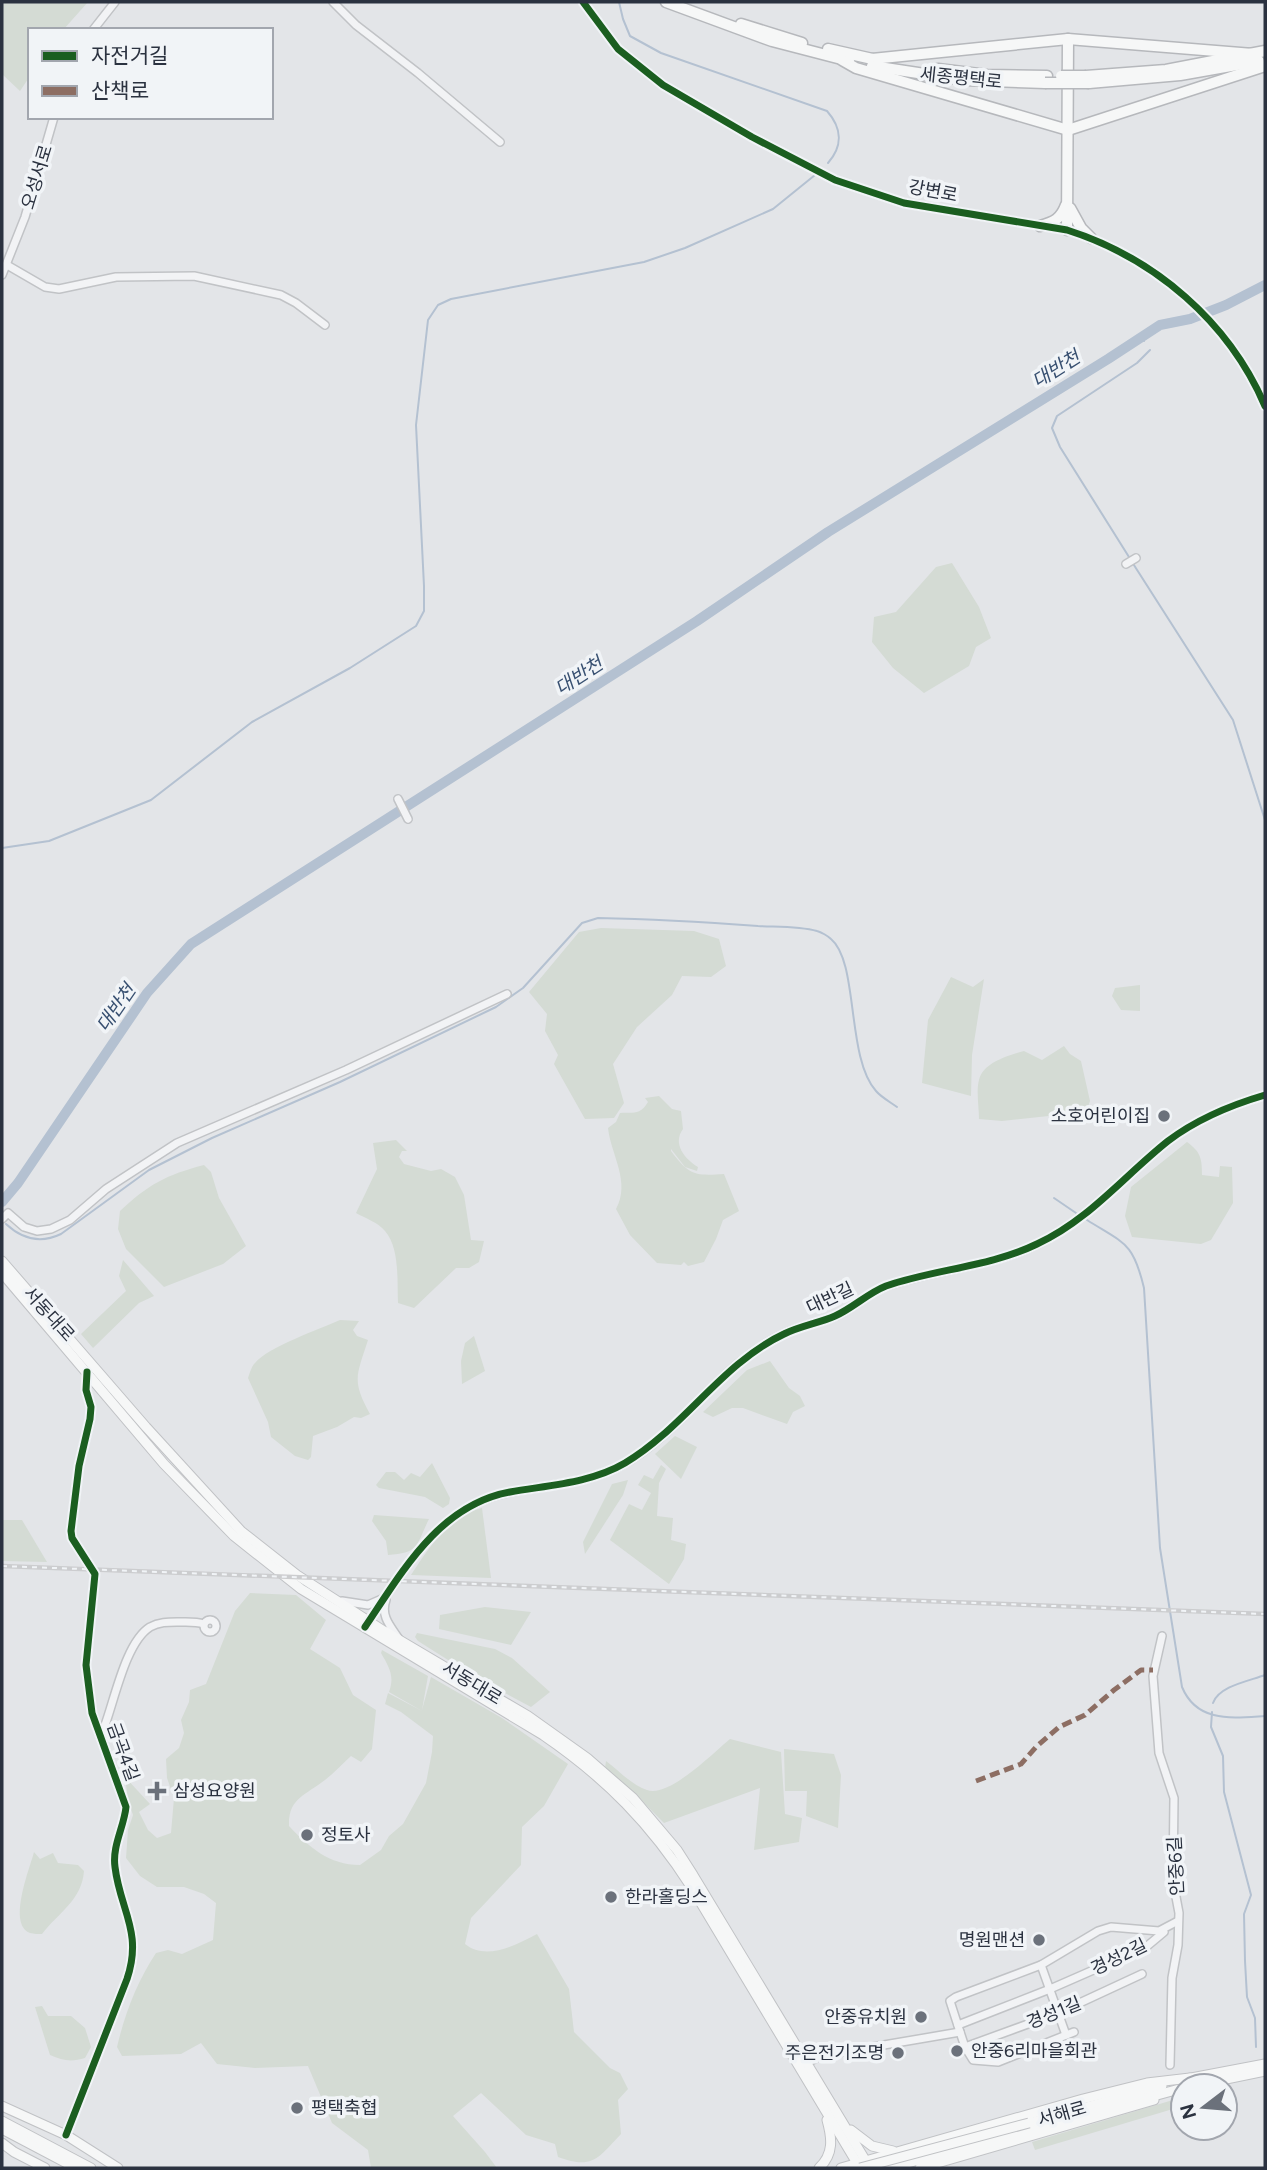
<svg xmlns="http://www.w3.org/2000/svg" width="1267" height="2170" viewBox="0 0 1267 2170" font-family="Figtree,'Noto Sans KR',sans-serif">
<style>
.green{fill:#d4dbd4}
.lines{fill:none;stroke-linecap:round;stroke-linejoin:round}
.stream{stroke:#b4c1d1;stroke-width:2}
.river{stroke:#b4c1d1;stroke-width:10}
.minor-casing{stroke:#c1c3c6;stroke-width:10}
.major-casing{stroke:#c0c2c5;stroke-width:11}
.highway-casing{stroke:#b6b8bc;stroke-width:13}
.minor{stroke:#f2f3f5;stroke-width:7}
.major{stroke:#f6f7f7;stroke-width:9}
.highway{stroke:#f6f7f7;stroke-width:10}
.rail-casing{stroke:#cccdcf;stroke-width:4.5}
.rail{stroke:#f1f4f7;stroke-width:2;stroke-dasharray:5;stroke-linecap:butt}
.major-bridge-casing{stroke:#c0c2c5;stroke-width:11;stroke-linecap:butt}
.highway-bridge-casing{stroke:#b6b8bc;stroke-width:13;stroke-linecap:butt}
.major-bridge{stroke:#f6f7f7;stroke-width:9}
.highway-bridge{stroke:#f6f7f7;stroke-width:10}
.quiet{stroke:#8d6e63;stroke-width:5;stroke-dasharray:10 5;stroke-linecap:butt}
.cycleway-casing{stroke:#f1f4f7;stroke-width:11}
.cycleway{stroke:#1b5e20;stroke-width:7}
.poi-dot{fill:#6b717b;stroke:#f1f4f7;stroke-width:2.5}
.labels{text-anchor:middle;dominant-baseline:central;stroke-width:7;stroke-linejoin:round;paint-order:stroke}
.street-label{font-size:18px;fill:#2b3240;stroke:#f1f4f7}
.poi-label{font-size:18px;fill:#2b3240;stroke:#f1f4f7;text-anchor:start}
.water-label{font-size:19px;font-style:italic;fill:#385071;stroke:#f1f4f7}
</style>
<rect width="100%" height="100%" fill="#e3e5e8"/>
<g class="green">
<path d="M2,2H88L63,30H30V76L20,91L2,74Z"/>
<path d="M952,563L979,607L991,638L976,647L969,666L924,693L893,668L872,642L874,617L896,612L936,567Z"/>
<path d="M601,928L694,931L719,939L726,966L711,977L682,976L672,995L637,1027L613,1064L624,1103L614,1118L585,1119L554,1064L558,1055L545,1031L547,1014L529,992L579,932Z"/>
<path d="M951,977L973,987L984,979L972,1055L971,1096L922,1083L928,1020Z"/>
<path d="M1140,985V1011L1121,1010L1112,996L1115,988Z"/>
<path d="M1064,1046L1070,1054L1081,1061L1090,1101L1086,1112L1002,1121L979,1119C979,1107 976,1091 979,1080C983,1062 1010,1055 1024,1051L1042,1060Z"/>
<path d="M659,1096L672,1109L681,1111L683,1129C672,1144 685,1159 698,1167L697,1171L685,1167L671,1149V1151C689,1175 694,1176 724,1174L739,1211L723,1220L716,1239L704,1262L688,1266L684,1262L681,1265L657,1263L630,1235L616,1209C631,1182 611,1155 608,1128L616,1122L620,1113C632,1112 640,1116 648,1102L645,1098Z"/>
<path d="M396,1140L407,1151H402L399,1157L404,1164L431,1171L441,1169L455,1177L464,1195L471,1240L484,1241L479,1262L469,1268H456L414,1308L398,1303C397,1282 400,1248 385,1231C379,1223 365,1218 356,1213L377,1169L373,1143Z"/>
<path d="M1187,1142C1201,1152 1202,1159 1202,1175L1219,1177L1220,1166L1232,1167L1233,1203L1211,1240L1201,1244L1132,1237L1125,1216L1131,1187Z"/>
<path d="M204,1165L211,1172L219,1198L246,1246L223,1264L164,1287L126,1249L118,1229L120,1211C149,1184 166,1175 204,1165Z"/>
<path d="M123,1260L154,1296L139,1303L93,1348L81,1334L126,1291L119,1276Z"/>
<path d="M340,1320L359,1321L353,1330L357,1336L368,1340C357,1375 351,1380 370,1414L361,1418L354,1417L337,1427L313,1436L311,1457L308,1460L295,1456L271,1437L268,1422L248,1378C250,1373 251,1367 255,1363C268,1347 320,1329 340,1320Z"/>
<path d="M474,1336L485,1371L462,1384L461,1361L465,1343Z"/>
<path d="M770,1361L789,1388L800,1396L805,1406L793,1412L787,1424L743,1408H732L713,1417L703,1412L747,1370Z"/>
<path d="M675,1436L697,1447L681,1479L655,1454Z"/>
<path d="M432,1463L450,1498L449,1504L443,1508L425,1497L379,1488L376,1485L386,1472H395L404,1480L411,1473L420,1477Z"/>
<path d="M661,1465L666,1469L659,1483L657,1516L673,1518L671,1540L686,1544L684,1559L669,1584L610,1540L629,1504L642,1510L651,1493L638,1485L644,1475L653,1479Z"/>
<path d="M628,1480L623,1495L585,1554L583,1542L612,1484Z"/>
<path d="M482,1508L491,1578L411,1575C427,1550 450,1515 482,1508Z"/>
<path d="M374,1515L429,1519C416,1545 420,1553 388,1555L386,1541L372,1521Z"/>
<path d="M2,1520H22L47,1562L2,1561Z"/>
<path d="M250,1593L296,1595L326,1620L310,1649L340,1668L353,1695L376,1710L372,1749L361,1762L351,1756C342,1764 334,1773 325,1780C306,1795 288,1798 289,1826C309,1847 329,1865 360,1865L381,1850L389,1836L403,1824L426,1783L432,1752L433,1736L401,1712L385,1704L388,1693L422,1711L389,1692C395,1676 389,1667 381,1653L382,1650L428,1676L422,1710L431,1677L502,1718L568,1764L544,1806L522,1827L521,1865L471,1918L465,1944C486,1961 516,1945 537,1934L569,1989L574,2032L610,2068L620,2073L628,2089L618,2100L621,2134C598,2158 593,2170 558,2157L555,2144L526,2135L481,2093L453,2116L485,2152L497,2168H371L368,2150L332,2123L308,2066L255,2068L217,2064L201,2043L181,2054L122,2056L117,2047C125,2013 137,1982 156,1953L168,1950L182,1954L213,1940L216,1903L204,1894L184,1887H157L140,1876L126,1858L128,1830L133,1815L128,1800L125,1777L150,1804L139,1812L148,1830L157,1838L171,1833L174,1798L167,1778L166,1759L179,1748L184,1733L181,1720L189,1702L190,1690L206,1684L235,1611Z"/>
<path d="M485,1607L531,1612L511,1645L439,1629L440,1615Z"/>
<path d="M417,1633L495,1649L512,1658L550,1692L531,1707L475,1677L418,1641L415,1637Z"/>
<path d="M730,1739L781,1752L785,1814L802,1818L799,1842L754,1850L760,1788L664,1823L634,1793L605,1768L606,1761C618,1770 633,1786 647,1790C669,1798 713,1753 730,1739Z"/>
<path d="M784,1749L834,1754L841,1775L838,1828L806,1816L807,1791H785Z"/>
<path d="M34,1852L40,1859L53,1853L58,1863L78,1865L84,1871C82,1900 58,1913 42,1934C38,1934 34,1934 30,1933C7,1924 30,1868 34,1852Z"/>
<path d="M42,2006L48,2016H71L85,2028L91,2047L85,2058C72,2062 63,2061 50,2055L35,2007Z"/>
<path d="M1183,2097V2106L1035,2150L1032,2142Z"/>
</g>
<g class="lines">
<g class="stream">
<path d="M619,2L623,19L630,36L661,53L827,111C842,128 843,146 828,163"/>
<path d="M1141,337L1144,341"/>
<path d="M1129,557L1060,447L1052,428L1057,416L1137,363L1150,350"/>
<path d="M1132,562L1233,720L1265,820"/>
<path d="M2,848L49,841L151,800L252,722L350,668L416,626L424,611V586L416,425L428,320L438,305L451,299L644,262L685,248L773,209L815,175"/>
<path d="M1054,1198L1076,1213"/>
<path d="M1087,1220C1125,1244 1133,1242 1144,1288L1160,1548L1182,1687C1197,1723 1232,1718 1265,1716"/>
<path d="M6,1224C22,1239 40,1244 61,1234L149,1170L212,1138L340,1082L496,1007L523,988L582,923L598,918C652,919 705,922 758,926C777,927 799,926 817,931C821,932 828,936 831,939C859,962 846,1058 876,1091C881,1097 890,1102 897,1107"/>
<path d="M1213,1703C1219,1686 1249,1681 1265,1675"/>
<path d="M1212,1712L1211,1727L1223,1756L1224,1792L1251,1895L1244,1914L1245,1961L1247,1997L1255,2018L1256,2047"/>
</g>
<path class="river" d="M2,1202L18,1183L147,993L191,944L697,621L828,532L1108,359L1160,325L1190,319L1226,305L1265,285"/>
<g class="minor-casing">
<g id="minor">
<path d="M333,2L356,25L418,73L500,142"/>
<path d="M583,2L618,49L663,85L752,137L835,180L904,203L1067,230C1155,258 1229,322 1265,406"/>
<path d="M93,30L115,2"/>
<path d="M7,265L45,287L59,289L116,277L194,276L281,295L296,303L325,325"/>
<path d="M2,275L25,217L54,117"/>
<path d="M1126,564L1136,558"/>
<path d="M398,799L408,819"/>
<path d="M2,1219L8,1213L24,1227L37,1231L51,1229L70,1220L106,1189L177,1143L346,1070L507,994"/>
<path d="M386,1600C380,1616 391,1627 399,1639"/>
<path d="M342,1601L368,1605L384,1598"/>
<circle cx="210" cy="1626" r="6"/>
<path d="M366,1626C402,1572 439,1506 507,1493C545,1485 586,1484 622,1465C683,1432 720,1362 785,1333C801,1326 819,1323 836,1316C853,1308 870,1292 887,1286C934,1270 993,1266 1038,1244C1088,1220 1125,1175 1168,1141C1197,1119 1231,1105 1265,1095"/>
<path d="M1162,1636L1153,1676L1159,1753L1174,1798L1173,1881L1179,1913L1178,1945L1172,1978L1170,2065"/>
<path d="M100,1732L105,1725C115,1698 126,1642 150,1627C159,1622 168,1622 177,1622C186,1622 195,1621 204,1624"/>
<path d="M1041,1965L1066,2035"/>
<path d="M958,2025L1050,1989L1146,1947L1164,1932"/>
<path d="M960,2032L950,2001L956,1997L1041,1965L1098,1931L1111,1927L1159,1931L1178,1921"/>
<path d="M965,2047L973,2060L998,2062L1074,2032"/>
<path d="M805,2064L816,2058L831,2054L960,2032L965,2047L1058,2013L1142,1974"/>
<path d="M66,2135L127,1979C143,1932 120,1910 115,1867C112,1846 124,1827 126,1807L92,1713L86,1665L95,1574L72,1538L71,1531L79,1466L90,1419L91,1407L86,1390L87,1372"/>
</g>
</g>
<g class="major-casing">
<g id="major">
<path d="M2,1261L146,1427L241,1531L297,1575L384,1631L528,1716L587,1758L633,1798L677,1850L693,1875L870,2168"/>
<path d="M2,1273L164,1464L234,1536L301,1589L543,1735C606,1778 651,1824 692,1888L860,2168"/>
<path d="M1186,2079L1265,2064"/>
<path d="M1192,2086L1265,2071"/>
<path d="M2,2106L66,2135L118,2168"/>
<path d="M2,2121L91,2168"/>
<path d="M1029,2123L1162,2086"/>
<path d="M2,2129L76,2168"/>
<path d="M851,2130L872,2146L893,2151"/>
<path d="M2,2143L14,2152L45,2168"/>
<path d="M819,2168C834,2154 832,2138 827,2120"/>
<path d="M841,2168L1083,2099L1147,2083L1190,2078"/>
<path d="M889,2168L1183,2088"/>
<path d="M920,2168L1154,2100"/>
</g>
</g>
<g class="highway-casing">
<g id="highway">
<path d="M666,2L772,41L849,61"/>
<path d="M741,24L802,43"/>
<path d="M828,49L877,60"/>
<path d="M872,59L1068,39L1253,54"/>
<path d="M842,60L856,68L1068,130L1265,66"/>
<path d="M872,66L964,80L1045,83"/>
<path d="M938,69L987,75L1047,76"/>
<path d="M1086,76L1166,70L1265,51"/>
<path d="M1089,83L1180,75L1259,61"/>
<path d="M1070,208L1081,228L1091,238"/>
<path d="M1040,226C1054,222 1061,219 1066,205"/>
<path d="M1067,230L1068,39"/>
</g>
</g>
<use href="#minor" class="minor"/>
<use href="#major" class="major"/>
<use href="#highway" class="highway"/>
<g class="rail-casing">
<path id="rail" d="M2,1566L1265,1614"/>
</g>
<use href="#rail" class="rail"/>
<g class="major-bridge-casing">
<path id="major-bridge" d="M860,2168L1029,2123"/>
</g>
<g class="highway-bridge-casing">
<g id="highway-bridge">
<path d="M1061,76H1086"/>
<path d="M1045,83H1089"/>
</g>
</g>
<use href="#major-bridge" class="major-bridge"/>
<use href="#highway-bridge" class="highway-bridge"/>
<path class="quiet" d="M976,1781L1021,1764L1036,1747L1059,1727L1085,1715L1114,1690L1141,1670H1153"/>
<g class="cycleway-casing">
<g id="cycleway">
<path d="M583,2L618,49L663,85L752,137L835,180L904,203L1067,230C1155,258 1229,322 1265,406"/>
<path d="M365,1627C402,1572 439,1505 510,1492C549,1485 591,1483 625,1463C684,1428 722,1363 784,1334C800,1326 819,1323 835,1316C853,1308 868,1293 886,1286C935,1269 990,1267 1037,1244C1088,1221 1125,1175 1168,1141C1197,1119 1231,1105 1265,1095"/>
<path d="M66,2135L127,1979C143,1932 120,1910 115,1867C112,1846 124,1827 126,1807L92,1713L86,1665L95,1574L72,1538L71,1531L79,1466L90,1419L91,1407L86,1390L87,1372"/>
</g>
</g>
<use href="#cycleway" class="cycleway"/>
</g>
<g class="poi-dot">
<circle cx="1164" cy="1116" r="7"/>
<path d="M153.5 1780.5h7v7h7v7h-7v7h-7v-7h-7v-7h7z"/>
<circle cx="307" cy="1835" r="7"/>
<circle cx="611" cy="1897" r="7"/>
<circle cx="1039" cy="1940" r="7"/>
<circle cx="921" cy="2017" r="7"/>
<circle cx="957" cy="2051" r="7"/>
<circle cx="898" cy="2053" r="7"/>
<circle cx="297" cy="2108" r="7"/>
</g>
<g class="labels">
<g class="street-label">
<text transform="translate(961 78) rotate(6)">세종평택로</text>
<text transform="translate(37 177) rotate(-73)">오성서로</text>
<text transform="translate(933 191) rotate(11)">강변로</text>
<text transform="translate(830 1298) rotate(-25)">대반길</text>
<text transform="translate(49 1314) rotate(48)">서동대로</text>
<text transform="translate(472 1683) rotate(31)">서동대로</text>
<text transform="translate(123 1752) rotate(70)">금곡4길</text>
<text transform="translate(1176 1866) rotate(-93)">안중6길</text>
<text transform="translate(1119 1957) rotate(-26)">경성2길</text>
<text transform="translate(1054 2013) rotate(-22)">경성1길</text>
<text transform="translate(1062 2114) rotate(-16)">서해로</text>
</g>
<g class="poi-label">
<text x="1150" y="1116" text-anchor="end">소호어린이집</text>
<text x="173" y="1791">삼성요양원</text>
<text x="321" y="1835">정토사</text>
<text x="625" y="1897">한라홀딩스</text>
<text x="1025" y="1940" text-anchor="end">명원맨션</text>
<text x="907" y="2017" text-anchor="end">안중유치원</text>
<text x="971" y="2051">안중6리마을회관</text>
<text x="884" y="2053" text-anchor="end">주은전기조명</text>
<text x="311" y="2108">평택축협</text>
</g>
<g class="water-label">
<text transform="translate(1056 369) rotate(-32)">대반천</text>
<text transform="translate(579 676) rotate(-33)">대반천</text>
<text transform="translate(116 1008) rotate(-55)">대반천</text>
</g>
</g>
<rect width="1267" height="2170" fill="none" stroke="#2b3240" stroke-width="7"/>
<rect x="28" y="28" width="245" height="91" fill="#f1f4f7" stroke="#a2a6ae" stroke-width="2"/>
<rect x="42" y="51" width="35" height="10" fill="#1b5e20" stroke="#a2a6ae" stroke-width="2"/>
<text x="91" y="63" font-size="21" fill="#2b3240">자전거길</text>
<rect x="42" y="86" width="35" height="10" fill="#8d6e63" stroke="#a2a6ae" stroke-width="2"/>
<text x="91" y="98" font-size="21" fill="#2b3240">산책로</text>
<g transform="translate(1204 2107) rotate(254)"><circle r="33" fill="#f1f4f7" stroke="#a2a6ae" stroke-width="2"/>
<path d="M0-5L12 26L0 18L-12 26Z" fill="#6b717b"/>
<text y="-10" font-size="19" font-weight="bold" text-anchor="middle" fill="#2b3240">N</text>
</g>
</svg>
